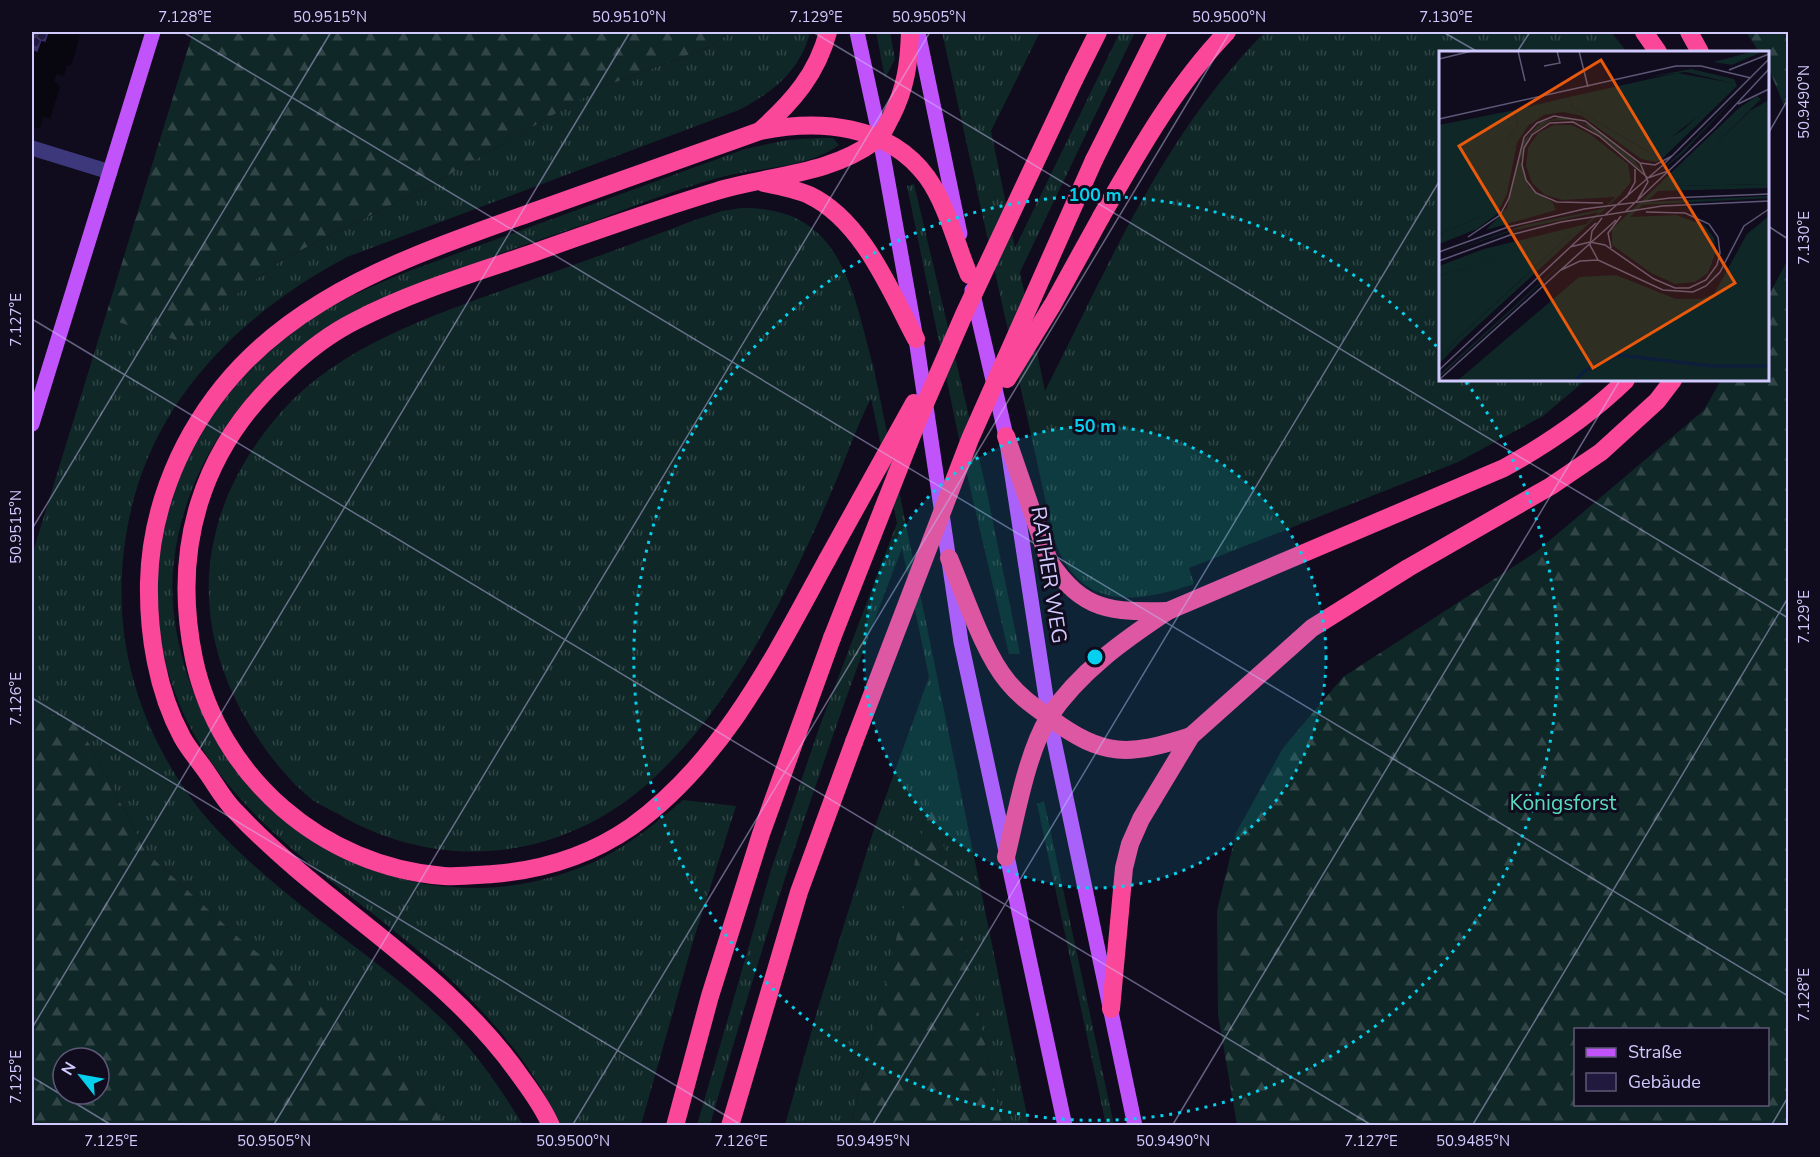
<svg xmlns="http://www.w3.org/2000/svg" width="1820" height="1157" viewBox="0 0 1820 1157" font-family="'Nunito Sans',sans-serif">
<style>
.grass{fill:url(#grass-tufts)}
.forest{fill:url(#forest-firs);fill-rule:evenodd}
.shadow{fill:#0007}
.building{fill:url(#building-cross-hatch);stroke:#392b69;stroke-width:1.5}
.lines{fill:none;stroke-linecap:round;stroke-linejoin:round}
.minor{stroke:#3c387b;stroke-width:15}
.major{stroke:#c153fb;stroke-width:15}
.highway{stroke:#fb4799;stroke-width:18}
.highway-bridge{stroke:#fb4799;stroke-width:18}
.ticks{fill:none;stroke:#d1cafe;stroke-width:1.5;stroke-opacity:0.45}
.ring{fill:none;stroke:#05d1ee;stroke-width:3;stroke-dasharray:3 6}
.labels{text-anchor:middle;dominant-baseline:central;stroke-width:6;stroke-linejoin:round;paint-order:stroke}
.street-label{font-size:21px;fill:#d1cafe;stroke:#100c1d}
.park-label{font-size:21px;fill:#58dbbe;stroke:#100c1d}
.inset-river{fill:none;stroke:#0c1d3d;stroke-width:3}
.inset-road{fill:none;stroke:#5d5877;stroke-width:1.5}
.view{fill:#e8590c;fill-opacity:0.15;stroke:#e8590c;stroke-width:3}
.inset-edge{fill:none;stroke:#d1cafe;stroke-width:3}
.centre{fill:#05d1ee;stroke:#100c1d;stroke-width:3}
.ring-label{font-size:18px;text-anchor:middle;font-weight:bold;fill:#05d1ee;stroke:#100c1d;stroke-width:6;stroke-linejoin:round;paint-order:stroke}
.neatline{fill:none;stroke:#d1cafe;stroke-width:2}
.ticks-label{font-size:15px;text-anchor:middle;fill:#d1cafe}
</style>
<defs>
<pattern id="grass-tufts" width="24" height="20" patternUnits="userSpaceOnUse" patternTransform="scale(1.5)"><rect width="24" height="20" fill="#0f2727"/><path d="M3 7l-1-3M5 7V3M7 7l1-3M15 17l-1-3M17 17v-4M19 17l1-3" fill="none" stroke="#314547"/></pattern>
<pattern id="forest-firs" width="22" height="20" patternUnits="userSpaceOnUse" patternTransform="scale(1.5)"><rect width="22" height="20" fill="#0f2727"/><path d="M5 1l3.5 6h-7zM16 11l3.5 6h-7z" fill="#314547"/></pattern>
<pattern id="building-cross-hatch" width="8" height="8" patternUnits="userSpaceOnUse" patternTransform="scale(1.5)"><rect width="8" height="8" fill="#21193e"/><path d="M0 0l8 8M0 8l8-8" fill="none" stroke="#40395b"/></pattern>
</defs>
<rect width="100%" height="100%" fill="#100c1d"/>
<g class="grass">
<path d="M731,32H810C801,70 772,93 739,110L347,257C249,309 164,388 134,498C105,607 127,710 193,801C223,841 264,875 302,906C357,950 418,990 465,1043C487,1069 506,1097 523,1125H444L433,1106L239,938L147,853L78,723L32,708V555L105,318L176,339L283,259L431,185L600,88L709,47Z"/>
<path d="M876,32H890L895,59L885,78Z"/>
<path d="M942,32H1040L991,131L1015,248L1120,32H1135L1020,272L1045,391C1109,265 1164,133 1265,32H1611L1627,52H1440V380H1586L1543,416L1458,462L1189,568L1194,584C1134,604 1080,611 1054,539Z"/>
<path d="M820,138H833L839,145C806,169 757,167 718,178C678,189 639,204 600,219C558,234 515,247 474,264C447,275 421,288 395,300C350,322 304,339 268,375C218,426 182,490 174,561C169,600 176,640 188,677C245,849 434,938 600,859C631,844 657,822 683,800L736,806L692,945L641,1125L561,1126C531,1060 482,1007 428,959C324,868 205,808 166,665C151,609 155,553 172,498C195,424 252,356 317,315C346,297 377,284 409,271L745,149L787,140Z"/>
<path d="M914,184L986,488L1020,654H1009L961,449L907,186Z"/>
<path d="M741,208C843,206 852,290 874,369L1029,1125H1002L932,793L851,1125H785L818,1008L874,829L929,677L902,548C828,739 766,929 710,1125H697L771,870L819,728L897,523L871,398C856,428 845,461 831,493C790,588 733,704 656,776C569,859 445,876 340,815C331,810 319,805 310,798C287,779 266,752 250,726C184,617 199,505 282,411C341,345 434,315 514,286C574,265 633,244 692,221L722,211Z"/>
<path d="M1044,801L1114,1125H1106L1037,804Z"/>
</g>
<g class="forest">
<path d="M193,32H731L709,47L600,88L431,185L283,259L176,340L105,318Z"/>
<path d="M1746,32H1788V115L1768,67V52H1759Z"/>
<path d="M1788,259V1125H1237L1218,1015L1217,911L1236,833L1283,748L1343,677L1536,552L1704,410L1721,380H1768V297ZM1576,1030H1768V1104H1576Z"/>
<path d="M32,708L78,723L147,853L239,938L383,1052L433,1106L444,1125H32ZM63,1058H99V1094H63Z"/>
<path d="M932,791L1002,1125H851Z"/>
</g>
<path class="shadow" d="M32,32L81,33L71,66L67,65L64,76L57,74L54,81L60,87L50,119L43,117L40,129L32,126Z"/>
<path class="building" d="M32,32H48L45,41L41,40L37,51L32,49Z"/>
<g class="lines">
<path class="minor" d="M32,148L110,172"/>
<g class="major">
<path d="M857,32L880,138L916,339L961,642L1065,1126"/>
<path d="M918,32L960,234"/>
<path d="M972,290L1006,436L1049,717L1135,1126"/>
<path d="M32,424L153,32"/>
</g>
<g class="highway">
<path d="M1644,32L1658,52"/>
<path d="M1689,32L1700,52"/>
<path d="M1074,80L1098,32"/>
<path d="M761,130C793,101 817,74 828,32"/>
<path d="M1094,160L1158,32"/>
<path d="M764,183C779,186 795,189 809,195C862,220 890,290 916,339"/>
<path d="M1101,217C1138,152 1175,86 1227,32"/>
<path d="M1006,436L1049,561C1083,612 1112,612 1168,611"/>
<path d="M949,558C965,595 983,652 1008,682C1020,697 1035,707 1050,718C1104,758 1129,756 1191,736"/>
<path d="M827,560C774,657 723,761 631,827C589,856 544,870 493,874C477,875 460,877 444,876C323,867 219,777 194,659C171,548 201,449 284,373C305,353 329,334 355,321C411,292 471,274 530,254C592,232 654,210 717,191C770,175 829,175 875,141C883,135 886,126 891,117C906,88 909,63 910,32"/>
<path d="M1006,857C1016,816 1027,752 1049,717C1079,672 1124,640 1168,611L1504,468C1549,443 1589,416 1626,380"/>
<path d="M1111,1009L1124,868L1130,844L1141,819L1191,736L1312,628L1408,568L1551,486L1601,452L1657,401L1673,380"/>
<path d="M551,1126C544,1109 534,1095 523,1080C446,968 327,909 235,811C224,800 217,787 208,774C200,762 189,750 182,737C157,691 148,633 149,582C150,539 161,496 179,457C250,307 393,262 538,210C612,184 686,157 760,131C819,119 888,124 927,177C947,205 956,244 969,275"/>
<path d="M675,1126L710,996L761,834L832,638"/>
<path d="M730,1126L799,892L854,742"/>
</g>
<g class="highway-bridge">
<path d="M966,310L1074,80"/>
<path d="M1007,379L1053,304L1101,217"/>
<path d="M827,560L914,403"/>
<path d="M832,638L918,420L965,312"/>
<path d="M854,742L970,439L1094,160"/>
</g>
</g>
<path class="ticks" d="M183,32L1788,996M813,32L1788,618M1443,32L1478,52M1517,52L1530,32M1768,134L1788,99M1768,226L1788,239M32,319L1373,1126M32,529L331,32M32,698L743,1126M32,1028L630,32M32,1077L113,1126M273,1126L930,32M572,1126L1230,32M872,1126L1440,180M1172,1126L1620,380M1472,1126L1788,598M1771,1126L1788,1097"/>
<circle cx="1095" cy="657" r="231" fill="#05d1ee" fill-opacity=".12"/>
<g class="ring">
<circle cx="1095" cy="657" r="231"/>
<path d="M1466 382A462 462 0 1 1 1438 348"/>
</g>
<g class="labels">
<g class="street-label">
<text transform="translate(1049 575) rotate(81)">RATHER WEG</text>
</g>
<g class="park-label">
<text x="1563" y="803">Königsforst</text>
</g>
</g>
<g transform="translate(1439 51)">
<rect width="330" height="330" fill="#100c1d"/>
<path d="M316,0H325L293,14L274,11ZM252,18L295,28L298,35L224,107L217,111L202,108L143,65L124,61L105,64L89,75L78,92L68,143L58,163L38,178L0,193V183L41,166L68,90L79,72L76,59L130,46L133,56L208,100L244,79L293,32L247,21L209,26ZM305,37L244,102L217,124L245,98ZM318,45L322,48L235,135L330,133V137L219,140L207,151L330,145V147L203,154L191,166L237,164L265,174L275,187L277,201L269,222L256,231L236,233L212,222L173,194V178L300,57ZM123,66L153,75L194,108L206,123L146,74L131,69L111,70L90,85L81,110L90,136L114,152L117,159L47,179L68,157L84,90L102,71ZM115,74H133L151,83L189,113L192,131L181,144L21,291L0,313V308L19,287L132,183L0,225V215L45,198L147,173L160,161L76,179L0,204L86,174L164,158L176,146L124,149L106,144L93,132L87,115L89,97L99,82ZM140,196L67,265L0,326V324Z" fill="#0f2727"/>
<path d="M238,22L294,32L277,51L212,102L133,56L130,46ZM330,49V133L233,135L312,59ZM76,59L79,72L68,90L61,134L51,156L41,166L0,183V74ZM330,165V330H18L140,226L177,224L237,248H262L275,243L308,183ZM133,182L19,287L0,308V225Z" fill="#0f2727"/>
<path class="inset-river" d="M136,330L147,319L180,304L272,315H330"/>
<path class="inset-road" d="M79,0L86,30M140,0L149,36M0,8L33,0M105,15L121,12L118,0M290,19L330,3M299,53L330,38M0,68L237,15H262L312,27M201,112L216,114L233,105M187,147L196,131V118M164,152L118,151L97,142L87,129L83,114L85,97L93,84L111,72L134,71L160,85L209,127L229,120M186,161L275,77L330,18M166,164L224,114L330,8M29,186L61,164L70,147L85,86L98,72L115,65L146,70L201,112L209,131L199,148M131,196L151,191L166,194L215,228L236,237H250L267,229L278,214L281,202L279,186L270,173L246,162L207,161M172,197L169,182L182,165M0,201L69,176L145,158L231,147L330,143M159,209L151,194L153,180L163,167M0,210L71,184L122,171L223,155L330,150M120,220L141,210L159,209L224,239L254,241L267,235L281,221L305,175L330,158M0,319L157,172M0,329L177,169"/>
<path class="view" d="M162,9L296,232L154,317L20,95Z"/>
<rect width="330" height="330" class="inset-edge"/>
</g>
<circle cx="1095" cy="657" r="9" class="centre"/>
<g class="ring-label">
<text x="1095" y="201">100 m</text>
<text x="1095" y="432">50 m</text>
</g>
<rect width="1820" height="1157" fill="none" stroke="#100c1d" stroke-width="66"/>
<rect x="1574" y="1028" width="195" height="78" fill="#100c1d" stroke="#5d5877" stroke-width="1.5"/>
<rect x="1586" y="1048" width="30" height="9" fill="#c153fb" stroke="#5d5877" stroke-width="1.5"/>
<text x="1628" y="1058" font-size="18" fill="#d1cafe">Straße</text>
<rect x="1586" y="1073" width="30" height="18" fill="#21193e" stroke="#5d5877" stroke-width="1.5"/>
<text x="1628" y="1088" font-size="18" fill="#d1cafe">Gebäude</text>
<g transform="translate(81 1076) rotate(301)"><circle r="28" fill="#100c1d" stroke="#5d5877" stroke-width="1.5"/>
<path d="M0-4.5L10 22L0 15L-10 22Z" fill="#05d1ee"/>
<text y="-9" font-size="16" font-weight="bold" text-anchor="middle" fill="#d1cafe">N</text>
</g>
<rect x="33" y="33" width="1754" height="1091" class="neatline"/>
<g class="ticks-label">
<text x="185" y="22">7.128°E</text>
<text x="330" y="22">50.9515°N</text>
<text x="629" y="22">50.9510°N</text>
<text x="816" y="22">7.129°E</text>
<text x="929" y="22">50.9505°N</text>
<text x="1229" y="22">50.9500°N</text>
<text x="1446" y="22">7.130°E</text>
<text transform="translate(1804 102) rotate(-90)" y="5">50.9490°N</text>
<text transform="translate(1804 238) rotate(-90)" y="5">7.130°E</text>
<text transform="translate(16 320) rotate(-90)" y="5">7.127°E</text>
<text transform="translate(16 527) rotate(-90)" y="5">50.9515°N</text>
<text transform="translate(1804 617) rotate(-90)" y="5">7.129°E</text>
<text transform="translate(16 699) rotate(-90)" y="5">7.126°E</text>
<text transform="translate(1804 995) rotate(-90)" y="5">7.128°E</text>
<text transform="translate(16 1077) rotate(-90)" y="5">7.125°E</text>
<text x="111" y="1146">7.125°E</text>
<text x="274" y="1146">50.9505°N</text>
<text x="573" y="1146">50.9500°N</text>
<text x="741" y="1146">7.126°E</text>
<text x="873" y="1146">50.9495°N</text>
<text x="1173" y="1146">50.9490°N</text>
<text x="1371" y="1146">7.127°E</text>
<text x="1473" y="1146">50.9485°N</text>
</g>
</svg>
